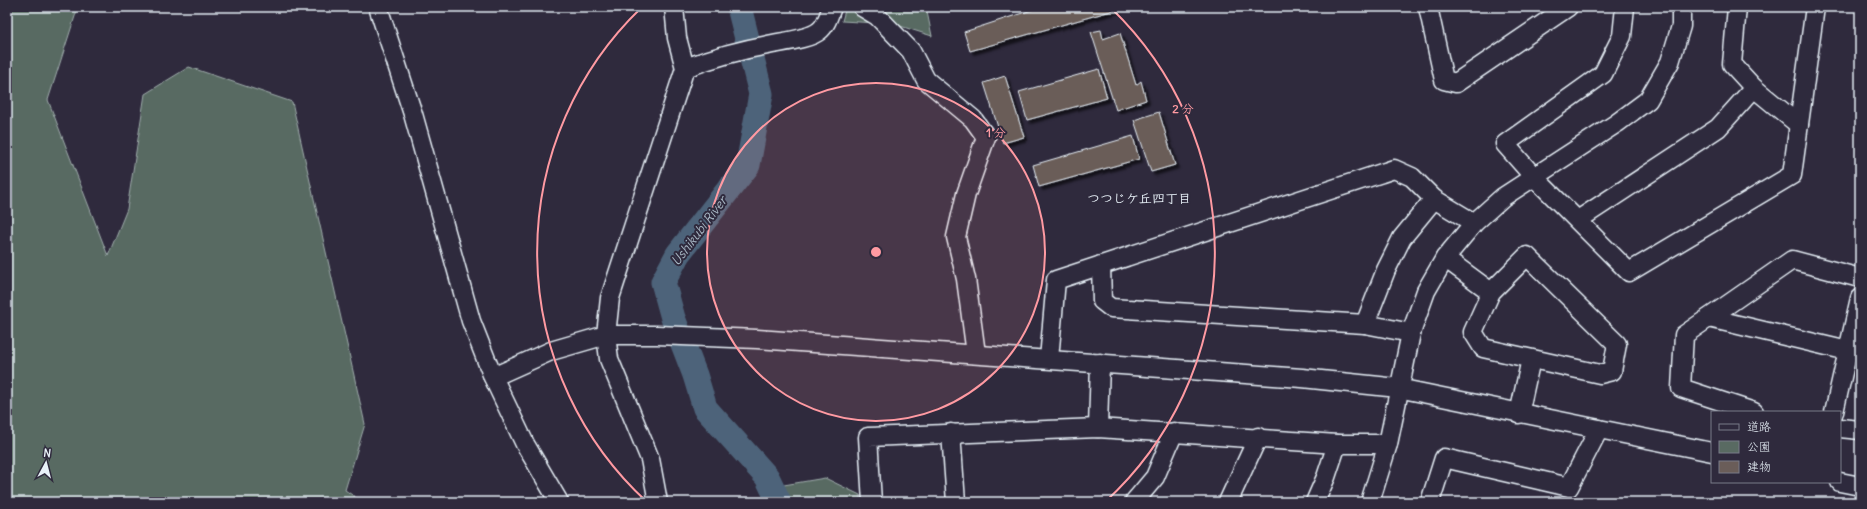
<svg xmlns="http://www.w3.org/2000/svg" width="1867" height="509" viewBox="0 0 1867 509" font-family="Delius,'Klee One',sans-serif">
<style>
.green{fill:#596a62;stroke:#a0aead}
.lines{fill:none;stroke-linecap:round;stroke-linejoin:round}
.river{stroke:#4e647a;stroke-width:25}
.building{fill:#6a5d59;stroke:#e8f1f8;filter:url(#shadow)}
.minor-casing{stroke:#e8f1f8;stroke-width:21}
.minor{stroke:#2f2a3d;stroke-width:18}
.ring{fill:none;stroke:#ff9aa2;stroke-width:2}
.labels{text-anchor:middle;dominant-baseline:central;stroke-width:4;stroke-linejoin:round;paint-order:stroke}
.neighbourhood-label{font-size:13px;font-weight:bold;fill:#e8f1f8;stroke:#2f2a3d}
.water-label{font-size:13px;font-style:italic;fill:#aab9c6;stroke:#2f2a3d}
.centre{fill:#ff9aa2;stroke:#2f2a3d;stroke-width:2}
.ring-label{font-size:12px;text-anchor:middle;font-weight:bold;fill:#ff9aa2;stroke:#2f2a3d;stroke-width:4;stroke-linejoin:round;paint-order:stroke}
</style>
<defs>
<filter id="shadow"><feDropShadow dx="3.5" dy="3.5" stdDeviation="1" flood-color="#0009"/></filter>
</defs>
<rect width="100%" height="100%" fill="#2f2a3d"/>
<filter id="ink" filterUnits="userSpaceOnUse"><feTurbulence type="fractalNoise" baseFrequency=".025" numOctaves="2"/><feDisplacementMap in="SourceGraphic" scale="8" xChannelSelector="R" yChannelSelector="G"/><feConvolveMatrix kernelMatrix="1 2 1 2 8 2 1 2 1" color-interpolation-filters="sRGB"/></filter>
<g filter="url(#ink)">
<g class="green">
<path d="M7,7H78L48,100L108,256L127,209L145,94L189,67L292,102L365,424L345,490L362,502H7Z"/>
<path d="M846,7H926L932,36L894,24L842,21Z"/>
<path d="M825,478L860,495V502H778V486Z"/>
</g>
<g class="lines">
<path class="river" d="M739,7L761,94L748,165L678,254L663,282L673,318L695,375L705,408L767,477L779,502"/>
</g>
<g class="building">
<path d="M1041,7H1118V9L970,51L964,32Z"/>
<path d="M1101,30L1103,39L1120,33L1136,85L1141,81L1146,100L1116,110L1091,32Z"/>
<path d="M1099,69L1107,98L1027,120L1019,92Z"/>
<path d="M1005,76L1024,137L1003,143L984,83Z"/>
<path d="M1159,112L1175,165L1151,172L1134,120Z"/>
<path d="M1133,136L1139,159L1039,187L1033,165Z"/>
</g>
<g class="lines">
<g class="minor-casing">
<g id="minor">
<path d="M378,7L413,114L471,321L493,377L525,444L559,502"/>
<path d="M862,7L877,16L911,51L926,80L973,119L986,137L966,194L956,237L966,279L976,354"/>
<path d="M1428,7L1444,80L1456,83L1568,7"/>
<path d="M1625,7L1622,36L1603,74L1505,144L1534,177L1629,272L1792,175L1815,7"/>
<path d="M1737,7L1732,64L1754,88L1799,125"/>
<path d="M685,68C712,58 740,50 768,45C781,42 810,39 819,31C826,26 829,15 832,7"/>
<path d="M1578,220L1718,128L1754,88"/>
<path d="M1527,256L1617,344L1612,371L1600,374L1483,348L1473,332L1491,292Z"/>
<path d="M1445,258L1491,292"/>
<path d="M1101,265L1102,301L1111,308L1365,324L1411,333"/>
<path d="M1709,318L1848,351"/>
<path d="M1365,324L1386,270L1402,238L1434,199"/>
<path d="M1049,359L1056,280L1394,169L1412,177L1434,199L1474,223"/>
<path d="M493,377L551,351L606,335H657L757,339L1302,378L1398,388L1712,452"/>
<path d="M1754,412L1681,388L1684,335L1792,260L1860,278"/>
<path d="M1834,412L1860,298"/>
<path d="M1519,414L1531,359"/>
<path d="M1098,428L1100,363"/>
<path d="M1840,428L1860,430"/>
<path d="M951,433L956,502"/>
<path d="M1840,482L1860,486"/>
<path d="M658,502L650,459L609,359L606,335L610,298L685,68L677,38L674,7"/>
<path d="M872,502L868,437L1098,428L1337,444H1388"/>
<path d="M1134,502L1155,477L1174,432"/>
<path d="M1228,502L1258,437"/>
<path d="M1315,502L1326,477L1337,444"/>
<path d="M1370,502L1388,444L1411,333L1426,291L1445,258L1474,223L1503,197L1617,123L1648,100L1670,62L1681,26V7"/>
<path d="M1430,502L1444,458L1569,487L1599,429"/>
</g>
</g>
<use href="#minor" class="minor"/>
</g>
</g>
<circle cx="876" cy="252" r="169" fill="#ff9aa2" fill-opacity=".12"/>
<g class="ring">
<circle cx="876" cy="252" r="169"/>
<path d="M647 502A339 339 0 0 1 641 8M1111 8A339 339 0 0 1 1105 502"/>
</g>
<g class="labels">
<g class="neighbourhood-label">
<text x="1139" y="198">つつじケ丘四丁目</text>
</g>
<g class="water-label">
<text transform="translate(699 231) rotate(-53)">Ushikubi River</text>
</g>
</g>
<circle cx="876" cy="252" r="6" class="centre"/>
<g class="ring-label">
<text x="1183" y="113">2 分</text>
<text x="996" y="137">1 分</text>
</g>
<rect width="1867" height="509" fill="none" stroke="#2f2a3d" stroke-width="24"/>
<rect x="12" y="12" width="1843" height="485" fill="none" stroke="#e8f1f8" stroke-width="1.5" filter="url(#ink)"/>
<rect x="1711" y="411" width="130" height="72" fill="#2f2a3d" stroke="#797a88"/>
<rect x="1719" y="424" width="20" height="6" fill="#2f2a3d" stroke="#797a88"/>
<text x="1747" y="431" font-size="12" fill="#e8f1f8">道路</text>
<rect x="1719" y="441" width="20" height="12" fill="#596a62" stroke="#797a88"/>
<text x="1747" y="451" font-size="12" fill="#e8f1f8">公園</text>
<rect x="1719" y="461" width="20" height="12" fill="#6a5d59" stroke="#797a88"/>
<text x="1747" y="471" font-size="12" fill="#e8f1f8">建物</text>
<g transform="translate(46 463) rotate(7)" stroke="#2f2a3d" stroke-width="3" paint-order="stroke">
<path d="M0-3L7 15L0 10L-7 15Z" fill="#e8f1f8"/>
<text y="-6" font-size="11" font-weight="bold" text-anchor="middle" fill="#e8f1f8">N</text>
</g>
</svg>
